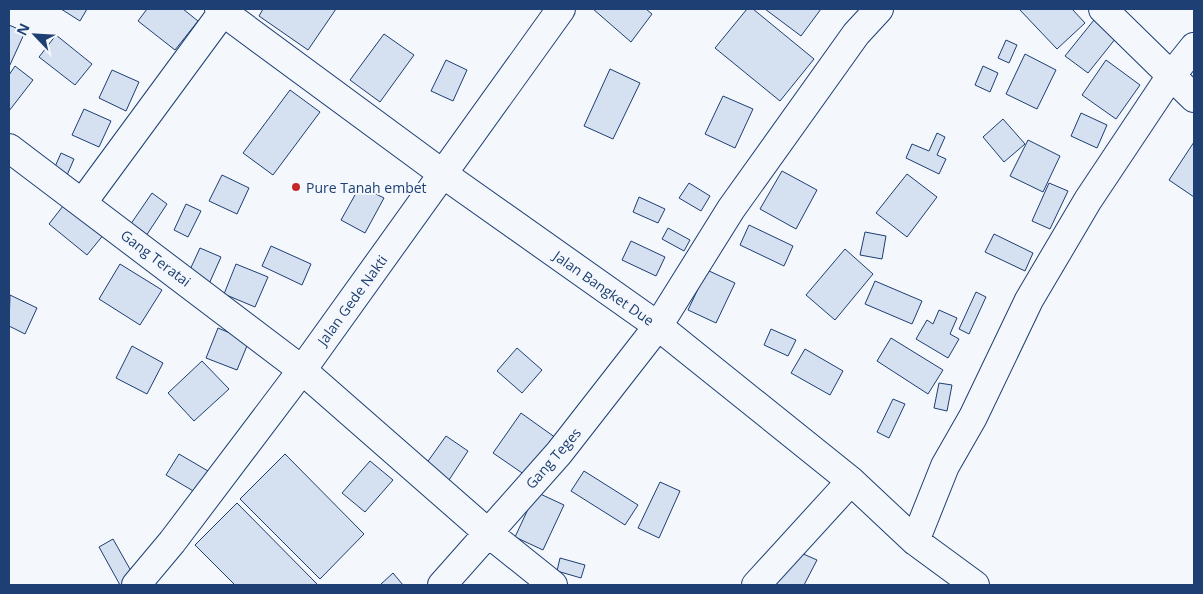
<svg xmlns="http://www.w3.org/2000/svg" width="1203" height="594" viewBox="0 0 1203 594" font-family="'Open Sans',sans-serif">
  <rect width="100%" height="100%" fill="#f4f7fb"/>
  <path fill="#d5e0f0" stroke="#1d3f73" d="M 61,9 L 87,9 L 80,21 Z
    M 147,9 L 183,9 L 198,21 L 175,50 L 138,21 Z
    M 263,9 L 336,9 L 308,50 L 259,16 Z
    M 593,9 L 646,9 L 652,14 L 631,42 Z
    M 747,9 L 753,9 L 814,59 L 780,101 L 715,48 Z
    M 765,9 L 821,9 L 801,36 Z
    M 1019,9 L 1072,9 L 1085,23 L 1057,49 Z
    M 1098,15 L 1120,33 L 1088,73 L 1065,56 Z
    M 9,25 L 25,32 L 9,67 Z
    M 384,34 L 414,55 L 380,102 L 350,80 Z
    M 56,35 L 92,64 L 75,85 L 39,57 Z
    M 1006,40 L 1017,45 L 1009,63 L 998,58 Z
    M 1025,54 L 1056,70 L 1037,109 L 1006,94 Z
    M 446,60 L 467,70 L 453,101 L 431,91 Z
    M 1106,60 L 1140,85 L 1116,119 L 1082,95 Z
    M 15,66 L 33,80 L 9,111 L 9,75 Z
    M 983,66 L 998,73 L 990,92 L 975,85 Z
    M 610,69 L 640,83 L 613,139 L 584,126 Z
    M 112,70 L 139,82 L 126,111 L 99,98 Z
    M 290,90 L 320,112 L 273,175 L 243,153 Z
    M 723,96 L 753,109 L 735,148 L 705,134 Z
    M 84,109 L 111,121 L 99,147 L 72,135 Z
    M 1081,113 L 1107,125 L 1097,148 L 1071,136 Z
    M 1003,119 L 1025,144 L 1004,162 L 983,137 Z
    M 937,133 L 945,137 L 937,155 L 946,159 L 939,174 L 906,158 L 912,144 L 929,151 Z
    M 1028,140 L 1060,156 L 1043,192 L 1010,176 Z
    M 1194,142 L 1194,197 L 1169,180 Z
    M 61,153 L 74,159 L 64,182 L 51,176 Z
    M 782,171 L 817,190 L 796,229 L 760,209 Z
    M 907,174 L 937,197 L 907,237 L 876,213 Z
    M 222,175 L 249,188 L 237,214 L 209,201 Z
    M 689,183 L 710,196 L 701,211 L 679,198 Z
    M 1049,183 L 1068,191 L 1050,229 L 1032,221 Z
    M 360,186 L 384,198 L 365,233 L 341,220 Z
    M 152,193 L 167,204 L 144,239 L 128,228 Z
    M 70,197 L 109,228 L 87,255 L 49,224 Z
    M 639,197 L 665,209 L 658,223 L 633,212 Z
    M 186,204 L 201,211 L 188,237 L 174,230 Z
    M 749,225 L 793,246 L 784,266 L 740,245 Z
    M 668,228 L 690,240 L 684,251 L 662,239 Z
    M 865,232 L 886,236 L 882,259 L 860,255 Z
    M 994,234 L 1033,253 L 1025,271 L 985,252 Z
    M 631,241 L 665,257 L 656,276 L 622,260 Z
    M 271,246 L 311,264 L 302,285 L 262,266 Z
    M 200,248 L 221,257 L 209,284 L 188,274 Z
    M 845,249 L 873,274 L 835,320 L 806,295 Z
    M 120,264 L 162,290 L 140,325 L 99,299 Z
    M 236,264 L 268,277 L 255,307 L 224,294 Z
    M 707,270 L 735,283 L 716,323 L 688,310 Z
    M 875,281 L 922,301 L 912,324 L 865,304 Z
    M 976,292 L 986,297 L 969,334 L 959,329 Z
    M 10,295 L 37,308 L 25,334 L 9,326 Z
    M 939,310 L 957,318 L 950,334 L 959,339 L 948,358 L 916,339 L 927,320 L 933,324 Z
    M 218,328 L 249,341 L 237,370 L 206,358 Z
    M 771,329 L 796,340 L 788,356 L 764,345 Z
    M 891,338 L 943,370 L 928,394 L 877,361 Z
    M 132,346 L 163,363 L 147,394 L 116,378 Z
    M 517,348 L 542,370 L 522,393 L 497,371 Z
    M 805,349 L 843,371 L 830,395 L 791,373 Z
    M 202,361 L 229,389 L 194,421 L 168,393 Z
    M 939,383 L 952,385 L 947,411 L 934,408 Z
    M 893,399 L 905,404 L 889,438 L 877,432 Z
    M 521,413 L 556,438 L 528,477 L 493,453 Z
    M 446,436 L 468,451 L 449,480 L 426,464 Z
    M 179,454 L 208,471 L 195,492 L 166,475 Z
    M 285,454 L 364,534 L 320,579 L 240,499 Z
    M 370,461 L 393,480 L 365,512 L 342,493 Z
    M 584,471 L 638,505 L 625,525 L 571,491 Z
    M 660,482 L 680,491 L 659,538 L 638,528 Z
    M 536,492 L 564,505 L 543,550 L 515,537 Z
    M 237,503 L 317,584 L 316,585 L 235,585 L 195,545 Z
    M 113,539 L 135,578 L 122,585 L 120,585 L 99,547 Z
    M 792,549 L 817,560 L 804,585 L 775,585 Z
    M 560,558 L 585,565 L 581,578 L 557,571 Z
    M 393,573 L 403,585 L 380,585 Z"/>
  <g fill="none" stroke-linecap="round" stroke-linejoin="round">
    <g stroke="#1d3f73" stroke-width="30">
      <path id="street" d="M 219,9 L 443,174 L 658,326 L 851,481 L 915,541 L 975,585
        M 1103,9 L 1194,98
        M 9,148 L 302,370 L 487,532 L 553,585
        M 83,202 L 225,9
        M 915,541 L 945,466 L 973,417 L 1029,300 L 1088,200 L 1170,77 L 1194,47
        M 136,585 L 172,542 L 302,370 L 561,9
        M 442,585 L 559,453 L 658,326 L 731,209 L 856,34 L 879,9
        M 756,585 L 851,481"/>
    </g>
    <use href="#street" stroke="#f4f7fb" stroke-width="28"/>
  </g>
  <circle fill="#c62828" stroke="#f4f7fb" stroke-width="2" cx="296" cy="187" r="5"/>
  <g text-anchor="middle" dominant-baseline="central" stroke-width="4" stroke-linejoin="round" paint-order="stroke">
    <g font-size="14" fill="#1d3f73" stroke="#f4f7fb" text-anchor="start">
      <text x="306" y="187">Pure Tanah embet</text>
    </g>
    <g font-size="14" fill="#1d3f73" stroke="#f4f7fb">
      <text transform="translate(156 258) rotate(37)">Gang Teratai</text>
      <text transform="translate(604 288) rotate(35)">Jalan Bangket Due</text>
      <text transform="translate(352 300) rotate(-54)">Jalan Gede Nakti</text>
      <text transform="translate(553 458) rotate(-49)">Gang Teges</text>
    </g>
  </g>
  <rect width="1203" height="594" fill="none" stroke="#1d3f73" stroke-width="20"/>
  <g transform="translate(35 35) rotate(295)" stroke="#f4f7fb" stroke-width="4" paint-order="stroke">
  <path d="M0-4L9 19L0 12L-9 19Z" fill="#1d3f73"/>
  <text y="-8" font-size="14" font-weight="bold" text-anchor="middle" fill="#1d3f73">N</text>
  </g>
</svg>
